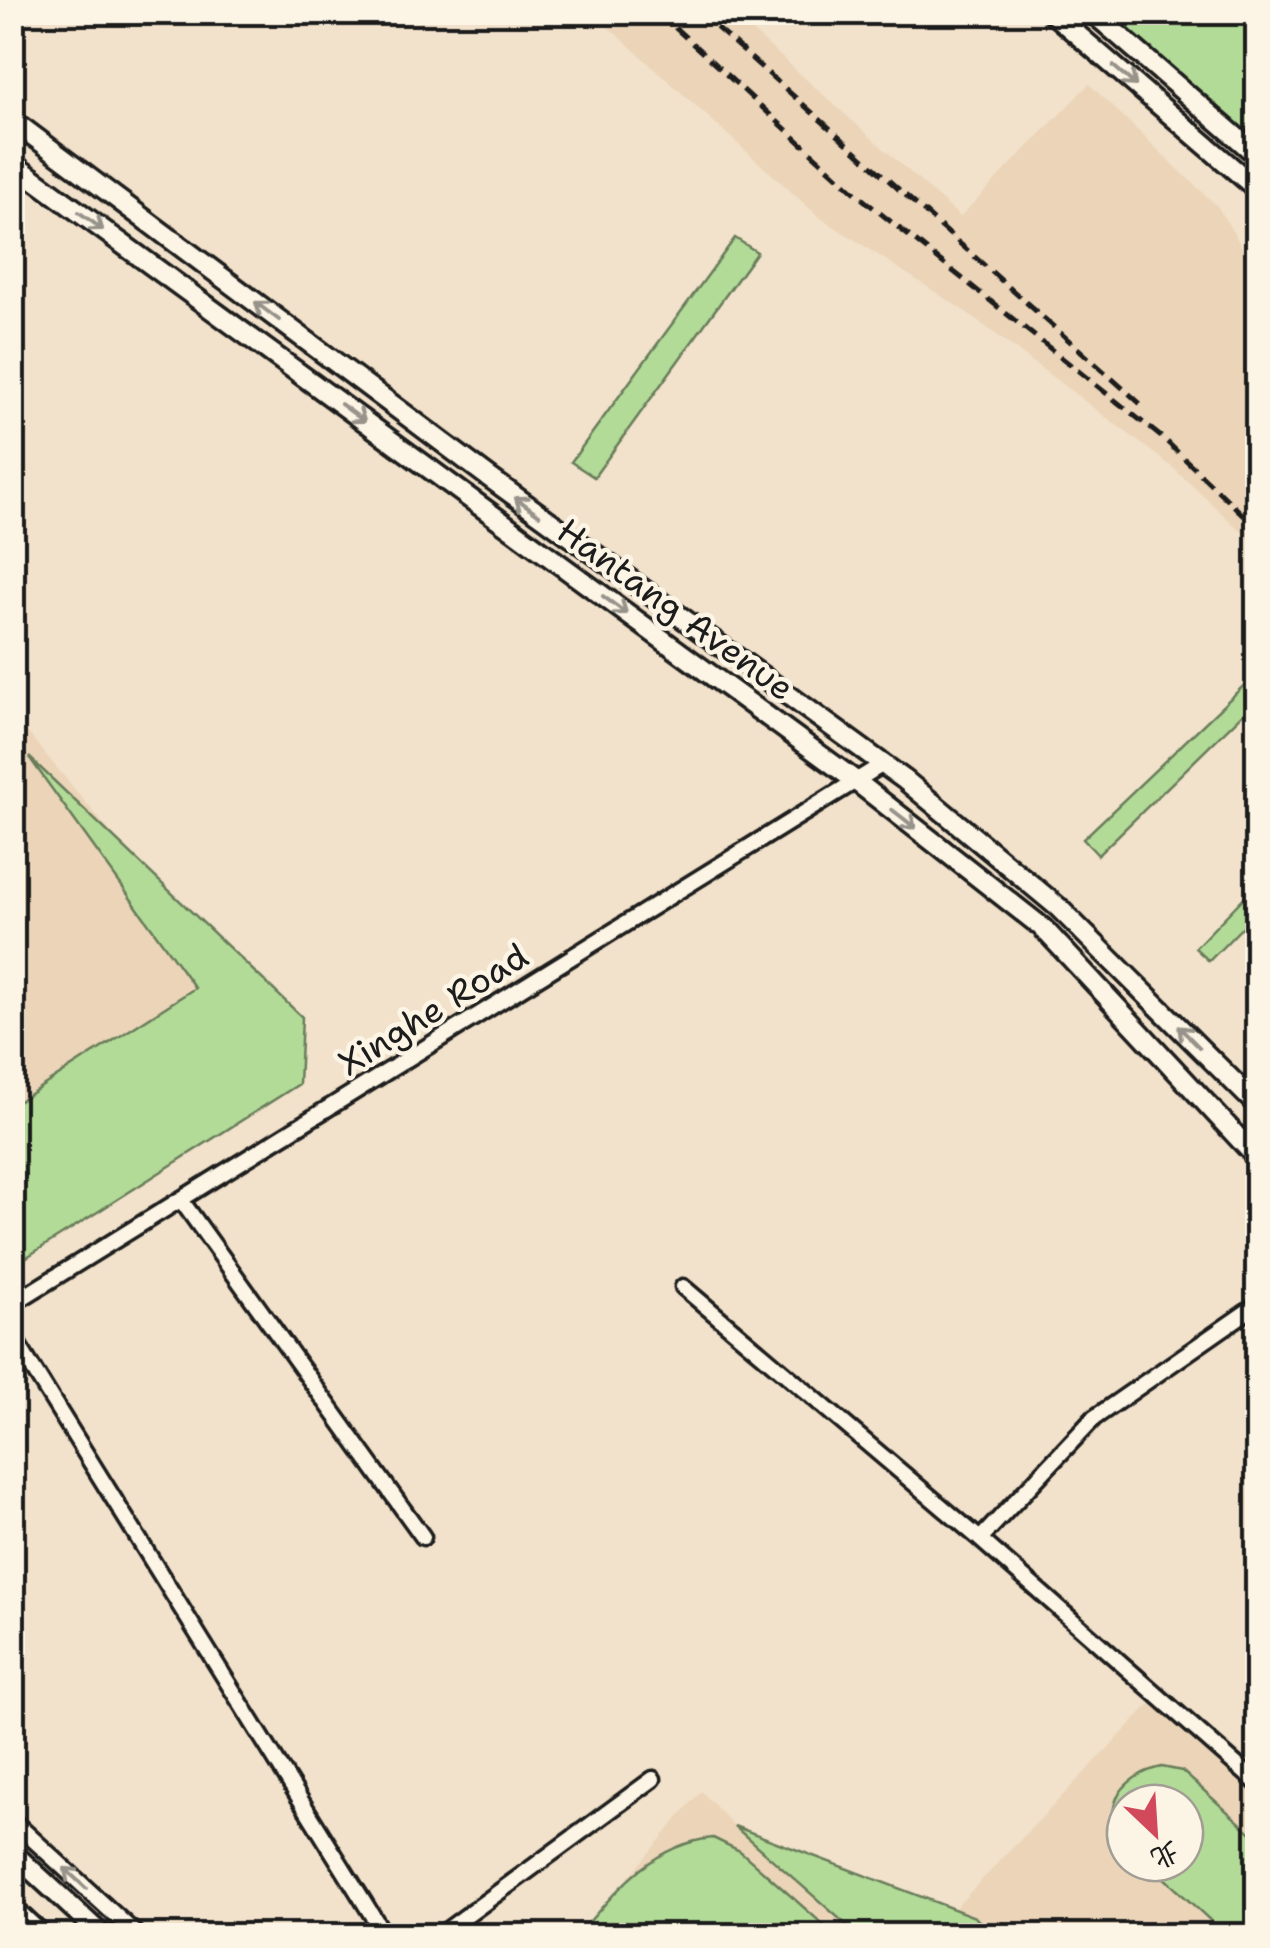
<svg xmlns="http://www.w3.org/2000/svg" width="1270" height="1948" viewBox="0 0 1270 1948" font-family="'Shantell Sans','LXGW WenKai TC',sans-serif">
  <rect width="100%" height="100%" fill="#f2e2cb"/>
  <filter id="ink" filterUnits="userSpaceOnUse"><feTurbulence type="fractalNoise" baseFrequency=".01" numOctaves="2"/><feDisplacementMap in="SourceGraphic" scale="20" xChannelSelector="R" yChannelSelector="G"/><feConvolveMatrix kernelMatrix="1 2 1 2 8 2 1 2 1" color-interpolation-filters="sRGB"/></filter>
  <g filter="url(#ink)">
    <path fill="#ebd4b8" fill-rule="evenodd" d="M 593,13 L 732,13 L 960,217 L 1089,84 L 1218,207 L 1257,273 L 1257,546 L 1171,466 L 966,312 L 818,216 Z
      M 12,714 L 246,995 L 12,1159 Z
      M 1158,1696 L 1257,1784 L 1257,1935 L 579,1936 L 701,1791 L 734,1826 L 954,1909 ZM 1125,1803 L 1185,1803 L 1185,1863 L 1125,1863 Z"/>
    <path fill="#b3db98" stroke="#687c5a" stroke-width="2.5" d="M 1092,13 L 1257,13 L 1257,156 Z
      M 735,238 L 757,252 L 594,477 L 571,462 Z
      M 1257,673 L 1257,700 L 1098,855 L 1083,839 Z
      M 29,757 L 302,1017 L 299,1084 L 19,1262 L 12,1260 L 13,1105 L 195,988 Z
      M 1257,884 L 1257,912 L 1209,961 L 1195,948 Z
      M 1162,1767 L 1182,1771 L 1257,1838 L 1257,1935 L 1232,1935 L 1214,1924 L 1148,1863 L 1185,1863 L 1185,1803 L 1125,1803 L 1125,1842 C 1097,1807 1125,1774 1162,1767 Z
      M 734,1826 L 975,1917 L 993,1935 L 858,1935 Z
      M 713,1838 L 740,1851 L 835,1935 L 578,1935 C 616,1891 652,1844 713,1838 Z"/>
    <g fill="none" stroke-linecap="round" stroke-linejoin="round">
      <g stroke="#1c1c1c" stroke-width="21">
        <path id="minor" d="M 181,1200 L 423,1537
          M 683,1287 L 980,1539
          M 12,1304 L 883,764
          M 1258,1304 L 1094,1418 L 980,1539 L 1258,1784
          M 12,1335 L 385,1936
          M 12,1820 L 138,1936
          M 439,1936 L 653,1779"/>
      </g>
      <g stroke="#1c1c1c" stroke-width="25">
        <path id="major" d="M 1051,12 L 1258,190
          M 1092,12 L 1258,156
          M 12,120 L 490,478 L 905,780 L 1058,907 L 1258,1106
          M 12,163 L 857,782 L 1043,928 L 1258,1159
          M 12,1852 L 103,1936
          M 12,1908 L 42,1936"/>
      </g>
      <use href="#minor" stroke="#fcf5e5" stroke-width="14"/>
      <use href="#major" stroke="#fcf5e5" stroke-width="18"/>
      <path stroke="#1c1c1c" stroke-width="5" stroke-dasharray="15 8" stroke-linecap="butt" d="M 658,12 L 860,197 L 1165,440 L 1258,529
        M 699,12 L 1144,407"/>
    </g>
    <defs><path id="oneway-shaft" d="M-6 0H5M1.5-3L5.5 0L1.5 3" fill="none" stroke-width="1.6" stroke-linecap="round" stroke-linejoin="round" transform="scale(2.5)"/></defs>
    <g stroke="#97938b">
      <use href="#oneway-shaft" transform="translate(1125 76) rotate(41)"/>
      <use href="#oneway-shaft" transform="translate(91 221) rotate(36)"/>
      <use href="#oneway-shaft" transform="translate(267 311) rotate(-143)"/>
      <use href="#oneway-shaft" transform="translate(353 413) rotate(36)"/>
      <use href="#oneway-shaft" transform="translate(527 506) rotate(-144)"/>
      <use href="#oneway-shaft" transform="translate(615 605) rotate(36)"/>
      <use href="#oneway-shaft" transform="translate(904 819) rotate(38)"/>
      <use href="#oneway-shaft" transform="translate(1189 1037) rotate(-135)"/>
      <use href="#oneway-shaft" transform="translate(75 1878) rotate(-137)"/>
    </g>
  </g>
  <g text-anchor="middle" dominant-baseline="central" stroke-width="9" stroke-linejoin="round" paint-order="stroke">
    <g font-size="35" fill="#1c1c1c" stroke="#fcf5e5">
      <text transform="translate(676 609) rotate(36)">Hantang Avenue</text>
      <text transform="translate(433 1009) rotate(-32)">Xinghe Road</text>
    </g>
  </g>
  <rect width="1270" height="1948" fill="none" stroke="#fcf5e5" stroke-width="50"/>
  <rect x="25" y="25" width="1220" height="1898" fill="none" stroke="#1c1c1c" stroke-width="4" filter="url(#ink)"/>
  <g transform="translate(1155 1833) rotate(155)"><circle r="48" fill="#fcf5e5" stroke="#a29e95" stroke-width="2.5"/>
  <path d="M0-8L18 38L0 25L-18 38Z" fill="#d1495b"/>
  <text y="-15" font-size="28" font-weight="bold" text-anchor="middle" fill="#1c1c1c">北</text>
  </g>
</svg>
